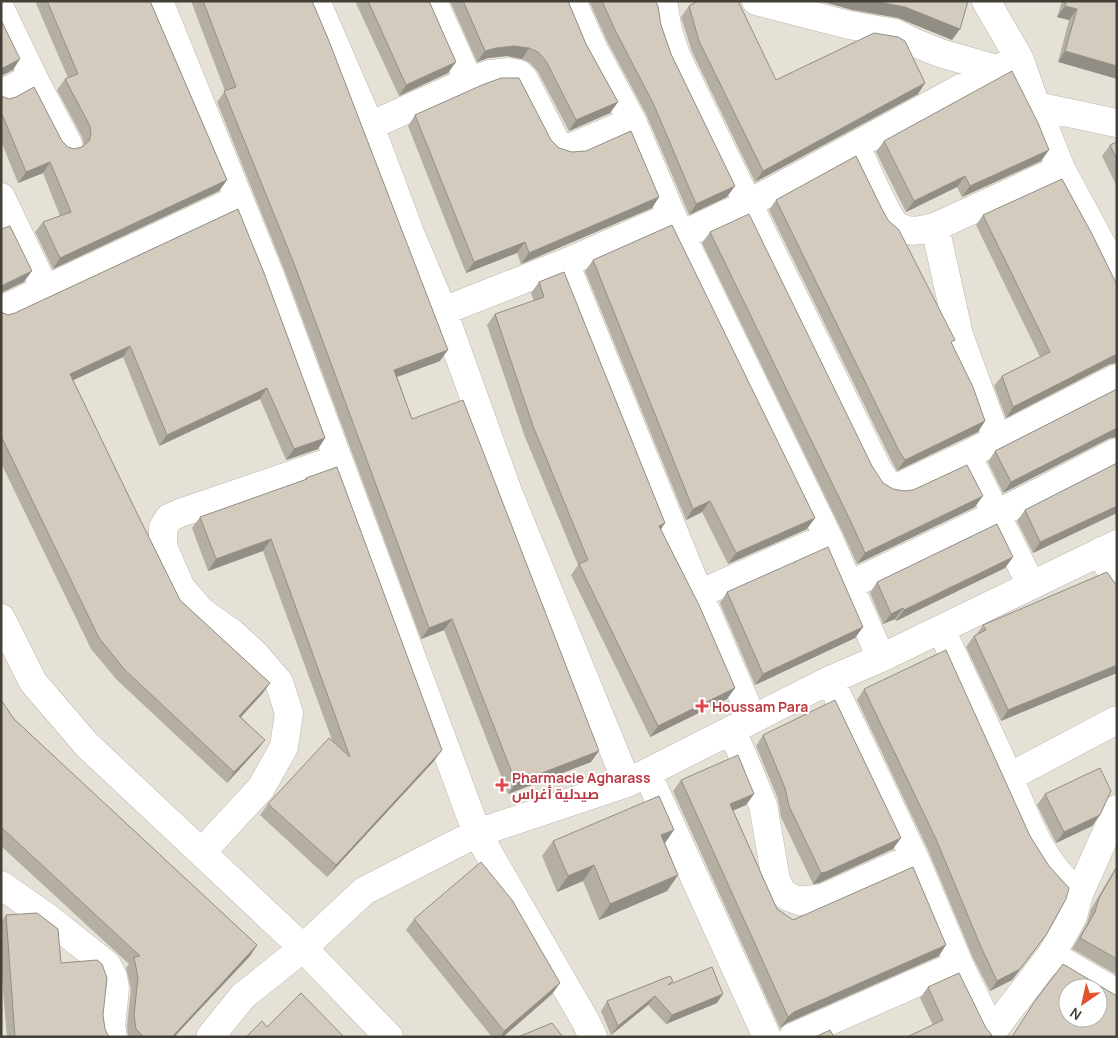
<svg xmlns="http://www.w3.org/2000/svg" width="1118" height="1038" viewBox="0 0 1118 1038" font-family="Manrope,Cairo,sans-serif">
  <rect width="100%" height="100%" fill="#f2efe7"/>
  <path fill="#e5e1d6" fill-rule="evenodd" d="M 1,1 L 1117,1 L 1117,1037 L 1,1037 ZM 1068,988 L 1098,988 L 1098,1018 L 1068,1018 Z"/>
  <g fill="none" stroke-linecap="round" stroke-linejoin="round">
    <g stroke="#bcb7ab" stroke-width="29">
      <path id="minor" d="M 159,1 L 271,278 L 338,459
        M 316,1 L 370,126 L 410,233 L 443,311 L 508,492 L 627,783
        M 433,1 L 469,81
        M 572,1 L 593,48 L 632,121 L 672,216 L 828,537 L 881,658
        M 663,1 L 668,31 L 677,58 L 878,470 L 888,485 L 899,487 L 967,455 L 1117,378
        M 756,1 L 849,25 L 895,33 L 913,42 L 940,53 L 996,69
        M 986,1 L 1020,60 L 1036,106 L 1061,169 L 1117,273
        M 1,10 L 36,83 L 68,144
        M 1,94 L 33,77
        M 1036,106 L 1117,123
        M 370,126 L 469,81 L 490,74 L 508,72 L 519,74 L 524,79 L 557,144 L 565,147 L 572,147 L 632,121
        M 856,146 C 863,161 887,218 897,226 C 909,234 922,230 935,227
        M 1,197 L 45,289
        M 682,235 L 748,204 L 996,69 L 1020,60
        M 565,263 L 699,594 L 752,718
        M 1,310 L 239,199
        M 443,311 L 565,263 L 672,216
        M 997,439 L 959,335 L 935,227 L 1061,169
        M 967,455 L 1031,585
        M 1101,551 L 1117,584
        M 850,585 L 997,514 L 1117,452
        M 699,594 L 828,537
        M 1,618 L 33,682 L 87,745 L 303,948 L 389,1037
        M 941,629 L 1009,777 L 1117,720
        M 830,680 L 914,857 L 959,964 L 992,1032 L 1051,955 L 1065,931 L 1073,916 L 1079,894 L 1117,809
        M 732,730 L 763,805 L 776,880 L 782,892 L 789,897 L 800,901 L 823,898 L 914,857
        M 647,773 L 767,1037
        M 1009,777 C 1028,823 1040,860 1079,894
        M 202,852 L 261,788 L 284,747 L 289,713 L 279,682 L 255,654 L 233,634 L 202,612 L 181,588 L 163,547 L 163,528 L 169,518 L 180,513 L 338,459 L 477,833 L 586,1022 L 593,1037
        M 1,885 L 48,918 L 107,965 L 113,977 L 115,988 L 111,1027 L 113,1037
        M 1051,955 L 1117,993
        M 210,1037 L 243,996 L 303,948 L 364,891 L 477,833 L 627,783 L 830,680 L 881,658 L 1117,544
        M 793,1037 L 959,964"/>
    </g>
    <use href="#minor" stroke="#fff" stroke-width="28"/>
  </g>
  <path fill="#b5afa3" d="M 35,1 L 150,1 L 227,180 L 219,191 L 53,269 L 35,232 L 43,222 L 60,216 L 43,173 L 18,183 L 1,141 L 1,96 L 62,141 L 68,147 L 74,149 L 82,147 L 84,145 L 82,137 L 57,90 L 65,79 L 68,78 Z
    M 191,1 L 312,1 L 440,361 L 397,377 L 412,419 L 591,762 L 508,794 L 444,630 L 421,639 L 285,272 L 217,102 L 225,91 Z
    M 355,1 L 429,1 L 448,73 L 399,96 Z
    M 450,1 L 568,1 L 586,44 L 618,102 L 610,113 L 569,131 L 538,72 L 530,63 L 522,59 L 507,56 L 488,58 L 477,62 Z
    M 589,1 L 655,1 L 661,25 L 671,54 L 727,197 L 689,215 L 646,114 L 607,41 Z
    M 1062,1 L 1117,1 L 1058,62 L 1069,20 L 1057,17 Z
    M 689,6 L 776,80 L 918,94 L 755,182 L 692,52 L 681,17 Z
    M 415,115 L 551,140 L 559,148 L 659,197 L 652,208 L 521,264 L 517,253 L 466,273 L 408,126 Z
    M 884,141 L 1049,150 L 1041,161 L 962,197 L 957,187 L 906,212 L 876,152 Z
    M 1117,142 L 1117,187 L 1102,156 L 1110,145 Z
    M 776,200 L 882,209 L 952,344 L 985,421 L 978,432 L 897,471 L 892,462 L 769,210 Z
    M 238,209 L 325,438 L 318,449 L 286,460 L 260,399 L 159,446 L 123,357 L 73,380 L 132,503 L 180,600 L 270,683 L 262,694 L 241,717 L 265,740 L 257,750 L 227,783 L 117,680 L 91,649 L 1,463 L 1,312 L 8,315 L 15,313 Z
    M 983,215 L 1117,285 L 1117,363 L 1110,364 L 1006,418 L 994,386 L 1002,376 L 1040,357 L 976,225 Z
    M 710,232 L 883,483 L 893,489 L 904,491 L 913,490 L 975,507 L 857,564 L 842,531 L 702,243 Z
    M 593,260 L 807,529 L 728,564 L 702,512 L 686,520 L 585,271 Z
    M 539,282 L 661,529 L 735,688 L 727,699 L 650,737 L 571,575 L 578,565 L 525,437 L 487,325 L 495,314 L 534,301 L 531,293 Z
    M 1117,389 L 1117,437 L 1110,438 L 1003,493 L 988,462 L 995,451 Z
    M 1117,463 L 1033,553 L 1017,521 L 1025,510 Z
    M 306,478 L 442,750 L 434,761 L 327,877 L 260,815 L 268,804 L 332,740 L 263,551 L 208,571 L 192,528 L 200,517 L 305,480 Z
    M 1013,557 L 1005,568 L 896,621 L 895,619 L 883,624 L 870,593 L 877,582 Z
    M 1107,572 L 1001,721 L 966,647 L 974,636 L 976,635 L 983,625 Z
    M 727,592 L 863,627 L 855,638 L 755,685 L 720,603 Z
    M 864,689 L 1038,946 L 1012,980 L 990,991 L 973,958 L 928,850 L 857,700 Z
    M 1,700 L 14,719 L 257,945 L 250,956 L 174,1037 L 128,1037 L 127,1026 L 131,989 L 126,968 L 129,964 L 1,846 Z
    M 763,735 L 893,849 L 819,883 L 813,884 L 781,817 L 778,799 L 756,746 Z
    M 681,780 L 754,794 L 746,805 L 733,810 L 777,909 L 793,920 L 939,956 L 787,1023 L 780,1028 L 673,791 Z
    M 1045,794 L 1100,815 L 1092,826 L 1056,843 L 1037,805 Z
    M 553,841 L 665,843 L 678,875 L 667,891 L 599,920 L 583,881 L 557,892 L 542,856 Z
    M 1117,865 L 1117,975 L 1072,949 L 1087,923 L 1091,909 Z
    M 6,915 L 61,963 L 103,1015 L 105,1029 L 109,1037 L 7,1037 L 1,966 L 1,922 Z
    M 414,919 L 560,983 L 552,994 L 503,1037 L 492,1037 L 406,930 Z
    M 671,984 L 717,1003 L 666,1024 L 648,1005 L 611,1035 L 601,1011 L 607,1001 Z
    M 928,987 L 986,1028 L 933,1025 L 920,998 Z"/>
  <path fill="#938e85" d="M 820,1 L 874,1 L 905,7 L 960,29 L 952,40 L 898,18 L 852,10 Z
    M 1065,6 L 1077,9 L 1069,20 L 1057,17 Z
    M 514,46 L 529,48 L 522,59 L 507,56 L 488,58 L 477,62 L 485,51 L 496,48 Z
    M 1065,51 L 1117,66 L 1117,79 L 1058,62 Z
    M 20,59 L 13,70 L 1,76 L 1,69 Z
    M 456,62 L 448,73 L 399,96 L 406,85 Z
    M 925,83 L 918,94 L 755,182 L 763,171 Z
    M 618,102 L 610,113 L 569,131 L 576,120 Z
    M 1049,150 L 1041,161 L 962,197 L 970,186 Z
    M 50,162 L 43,173 L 18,183 L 26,172 Z
    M 965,176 L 957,187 L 906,212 L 914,201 Z
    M 227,180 L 219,191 L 53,269 L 60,258 Z
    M 735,186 L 727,197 L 689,215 L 696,204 Z
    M 659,197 L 652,208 L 521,264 L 529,253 Z
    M 525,242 L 517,253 L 466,273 L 474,262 Z
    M 32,271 L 24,282 L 1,293 L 1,286 Z
    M 130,346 L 123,357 L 63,385 L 70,374 Z
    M 448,350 L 440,361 L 386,381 L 394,370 Z
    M 1117,354 L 1117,363 L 1110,364 L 1006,418 L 1013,407 Z
    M 267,388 L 260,399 L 159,446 L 167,435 Z
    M 985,421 L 978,432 L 897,471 L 905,460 Z
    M 1117,428 L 1117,437 L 1110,438 L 1003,493 L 1011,482 Z
    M 325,438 L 318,449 L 286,460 L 294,449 Z
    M 983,496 L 975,507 L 857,564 L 865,553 Z
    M 710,501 L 702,512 L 686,520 L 693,509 Z
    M 1117,506 L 1117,513 L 1033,553 L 1040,542 Z
    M 815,518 L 807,529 L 728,564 L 736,553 Z
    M 665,523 L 658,534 L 659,526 Z
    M 271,539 L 263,551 L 208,571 L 216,559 Z
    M 1013,557 L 1005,568 L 896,621 L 904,610 Z
    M 903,608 L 895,619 L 883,624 L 891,614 Z
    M 452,619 L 444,630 L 421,639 L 429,628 Z
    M 863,627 L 855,638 L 755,685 L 763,674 Z
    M 1117,665 L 1117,673 L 1001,721 L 1008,710 Z
    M 270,683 L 262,694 L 232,727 L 239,716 Z
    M 735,688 L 727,699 L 650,737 L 658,726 Z
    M 265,740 L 257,750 L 227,783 L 234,772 Z
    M 442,750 L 434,761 L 327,877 L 336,865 Z
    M 599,751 L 591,762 L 508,794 L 516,783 Z
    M 754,794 L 746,805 L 723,815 L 730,804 Z
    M 1100,815 L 1092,826 L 1056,843 L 1064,832 Z
    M 674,830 L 663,846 L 661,835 Z
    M 901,838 L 893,849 L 819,883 L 813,884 L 821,873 Z
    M 594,865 L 583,881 L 557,892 L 568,876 Z
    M 678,875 L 667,891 L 599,920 L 610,904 Z
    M 1046,935 L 1012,980 L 990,991 L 997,981 Z
    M 257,945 L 250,956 L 174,1037 L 172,1037 Z
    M 946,945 L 939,956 L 787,1023 L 780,1028 L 788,1017 L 794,1012 Z
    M 560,983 L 552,994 L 503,1037 L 500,1037 L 504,1031 Z
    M 723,994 L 717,1003 L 666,1024 L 672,1015 Z
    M 655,996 L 648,1005 L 611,1035 L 618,1026 Z"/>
  <path fill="#d2cbbe" stroke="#938e85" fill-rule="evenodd" d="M 47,1 L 150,1 L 227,180 L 60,258 L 43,222 L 71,212 L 50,162 L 26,172 L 1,112 L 1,96 L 9,99 L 16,97 L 34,87 L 62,141 L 68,147 L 74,149 L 82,147 L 89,141 L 91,134 L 90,126 L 65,79 L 78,74 Z
    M 203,1 L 312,1 L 329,41 L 448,350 L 394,370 L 412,419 L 463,400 L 599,751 L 516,783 L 452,619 L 429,628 L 293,261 L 224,91 L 236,87 Z
    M 368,1 L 429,1 L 456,62 L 406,85 Z
    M 463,1 L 568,1 L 586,44 L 618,102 L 576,120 L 546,61 L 538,52 L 529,48 L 514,46 L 496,48 L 485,51 Z
    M 602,1 L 655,1 L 658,6 L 661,25 L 671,54 L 735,186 L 696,204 L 653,103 L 615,30 Z
    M 698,1 L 738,1 L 776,80 L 874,33 L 898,37 L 905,41 L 925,83 L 763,171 L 699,41 L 689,6 Z
    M 874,1 L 968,1 L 960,29 L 905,7 Z
    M 1066,1 L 1117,1 L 1117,66 L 1065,51 L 1077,9 L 1065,6 Z
    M 1,20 L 20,59 L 1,69 Z
    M 1012,71 L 1038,123 L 1049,150 L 970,186 L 965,176 L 914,201 L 884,141 Z
    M 501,78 L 519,78 L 551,140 L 559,148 L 572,152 L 586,151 L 631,131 L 659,197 L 529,253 L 525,242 L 474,262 L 415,115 L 482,85 Z
    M 1117,142 L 1117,160 L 1110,145 Z
    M 856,156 L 882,209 L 888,220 L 899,230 L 955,340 L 951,342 L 973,387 L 985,421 L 905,460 L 899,451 L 776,200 Z
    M 1062,179 L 1092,234 L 1117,285 L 1117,354 L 1013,407 L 1002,376 L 1050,352 L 983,215 Z
    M 238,209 L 264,273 L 325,438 L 294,449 L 267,388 L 167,435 L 130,346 L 70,374 L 132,503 L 180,600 L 270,683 L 239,716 L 265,740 L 234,772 L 125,670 L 99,638 L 1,436 L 1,312 L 8,315 L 15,313 Z
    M 749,214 L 872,466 L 883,483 L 893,489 L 904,491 L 913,490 L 967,465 L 983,496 L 865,553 L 850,520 L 710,232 Z
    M 672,225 L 815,518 L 736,553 L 710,501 L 693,509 L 593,260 Z
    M 10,226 L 32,271 L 1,286 L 1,229 Z
    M 564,272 L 665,523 L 659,526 L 699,605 L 735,688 L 658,726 L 579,564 L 588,560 L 533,426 L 495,314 L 544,297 L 539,282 Z
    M 1117,389 L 1117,428 L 1011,482 L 995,451 Z
    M 1117,463 L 1117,506 L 1040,542 L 1025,510 Z
    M 337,467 L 442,750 L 336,865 L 268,804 L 329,738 L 350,757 L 271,539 L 216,559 L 200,517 L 307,479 L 306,478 Z
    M 997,524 L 1013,557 L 904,610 L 903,608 L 891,614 L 877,582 Z
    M 828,547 L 863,627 L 763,674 L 727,592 Z
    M 1107,572 L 1117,586 L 1117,665 L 1008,710 L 974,636 L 986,630 L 983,625 Z
    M 946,650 L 1030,836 L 1049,866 L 1069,888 L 1066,899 L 1046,935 L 1020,969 L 997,981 L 981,947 L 936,839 L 864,689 Z
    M 1,700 L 14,719 L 257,945 L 172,1037 L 144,1037 L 136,1029 L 134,1015 L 138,978 L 134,957 L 140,956 L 1,827 Z
    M 835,700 L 901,838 L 826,872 L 821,873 L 789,806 L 785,788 L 763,735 Z
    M 738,755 L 754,794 L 730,804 L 777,909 L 793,920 L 913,867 L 946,945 L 794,1012 L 788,1017 L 681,780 Z
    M 1100,768 L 1111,791 L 1100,815 L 1064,832 L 1045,794 Z
    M 659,796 L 674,830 L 661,835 L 678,875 L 610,904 L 594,865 L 568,876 L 553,841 Z
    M 481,862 L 512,900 L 560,983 L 504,1031 L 414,919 Z
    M 1117,867 L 1117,959 L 1080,938 L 1095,912 L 1099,898 Z
    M 37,913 L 58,929 L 61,963 L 97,960 L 102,964 L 107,978 L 103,1015 L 105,1029 L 109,1037 L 15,1037 L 6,915 Z
    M 1063,964 L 1117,996 L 1117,1037 L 1012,1037 L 1035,1001 ZM 1068,988 L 1098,988 L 1098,1018 L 1068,1018 Z
    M 712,967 L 723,994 L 672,1015 L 655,996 L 618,1026 L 607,1001 L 670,976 L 673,981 L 668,985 Z
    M 959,973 L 986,1028 L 991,1034 L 992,1037 L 907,1037 L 943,1020 L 928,987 Z
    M 301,993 L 344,1037 L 246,1037 L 262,1021 L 267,1027 Z
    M 552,1023 L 563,1037 L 518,1037 Z
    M 830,1030 L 834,1037 L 815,1037 Z"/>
  <g fill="#e0444e" stroke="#fff" stroke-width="2">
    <path d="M699.5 698.5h5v5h5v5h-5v5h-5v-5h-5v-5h5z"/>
    <path d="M499.5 777.5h5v5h5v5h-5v5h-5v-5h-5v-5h5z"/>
  </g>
  <g text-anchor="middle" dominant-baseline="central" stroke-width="4" stroke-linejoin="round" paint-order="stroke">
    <g font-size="14" font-weight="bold" fill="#be3a42" stroke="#fff" text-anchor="start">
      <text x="712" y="706">Houssam Para</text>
      <text x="512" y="777">Pharmacie Agharass<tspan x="512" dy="16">صيدلية أغراس</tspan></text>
    </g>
  </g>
  <rect width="1118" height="1038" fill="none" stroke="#443f37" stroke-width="5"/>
  <g transform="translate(1083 1003) rotate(214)"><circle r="24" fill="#ffffff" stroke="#b4b2af"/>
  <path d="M0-4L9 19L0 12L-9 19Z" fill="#e1522f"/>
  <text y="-8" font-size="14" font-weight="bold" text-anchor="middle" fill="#443f37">N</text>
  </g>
</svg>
